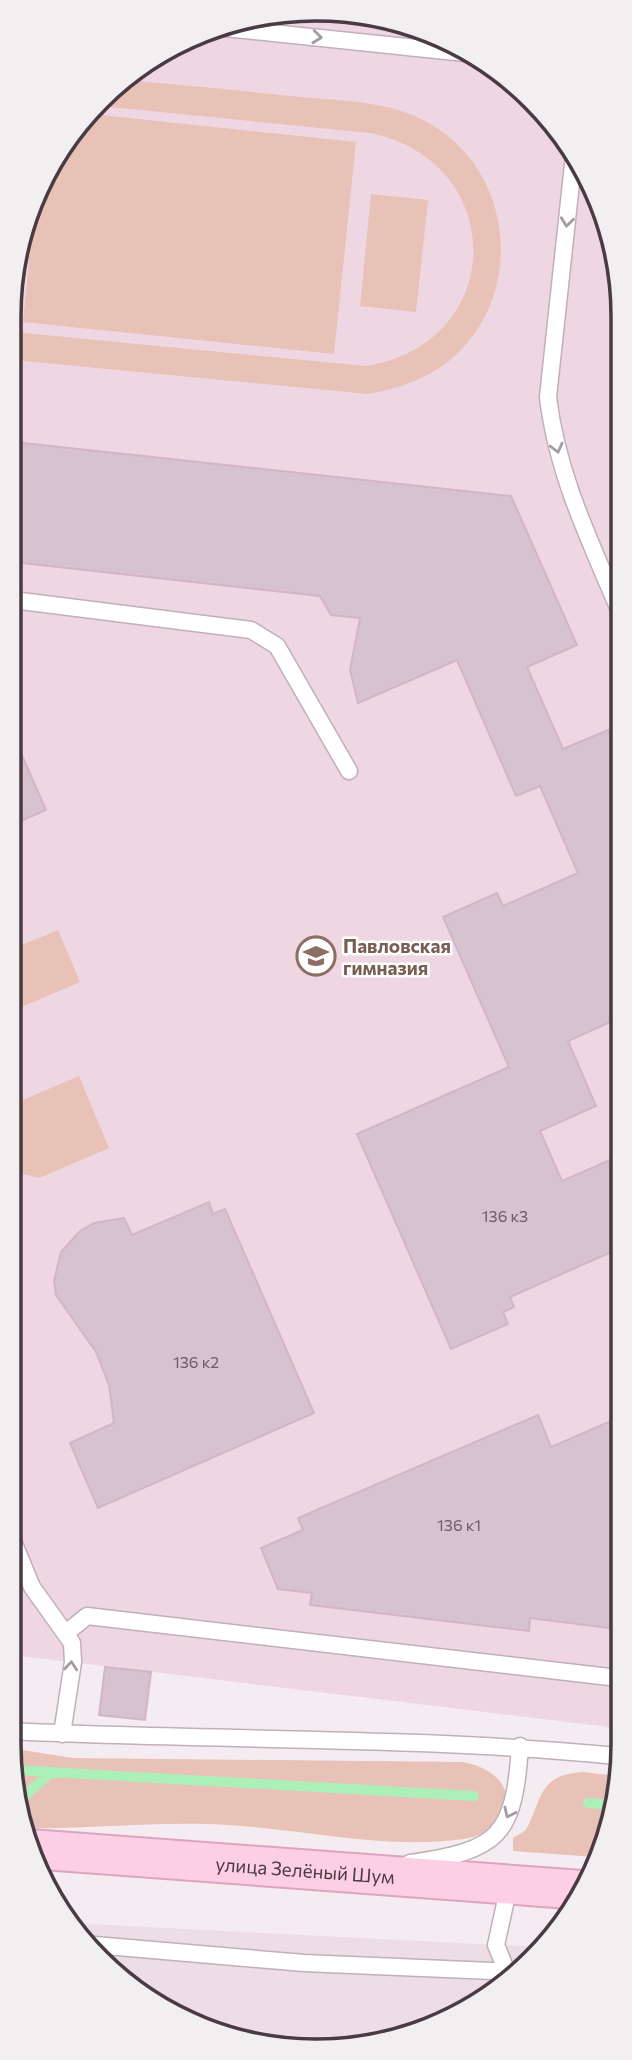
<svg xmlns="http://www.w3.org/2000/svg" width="632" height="2060" viewBox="0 0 632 2060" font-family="Commissioner,sans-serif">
  <rect width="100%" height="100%" fill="#f5ecf1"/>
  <path fill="#eddee6" d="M 70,1923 L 541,1947 L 503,1988 L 396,2041 L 276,2049 L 180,2019 L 85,1947 Z"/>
  <path fill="#eed7e2" d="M 256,15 L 376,15 L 469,50 L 547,113 L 592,180 L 621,275 L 617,1728 L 21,1656 L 9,1637 L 15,256 L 61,145 L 146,60 Z"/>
  <path fill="#e8c2b7" d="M 126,80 C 185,85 243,91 301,97 C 341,101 385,101 421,119 C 510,162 528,284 458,353 C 433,377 401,388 368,394 L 14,360 L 14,332 L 366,366 C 507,344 510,162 370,133 L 100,106 Z
    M 91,114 L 356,142 L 334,354 L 23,322 L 34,209 L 61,145 Z
    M 371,194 L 428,200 L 416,312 L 360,306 Z
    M 58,930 L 80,982 L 12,1011 L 12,949 Z
    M 79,1076 L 109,1148 L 39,1178 L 11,1171 L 11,1105 Z
    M 10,1748 L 73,1758 L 463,1762 C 526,1774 516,1832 463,1839 C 379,1851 291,1826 207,1824 C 147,1822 86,1829 25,1828 Z
    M 583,1772 L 617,1776 L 617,1804 L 595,1857 L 513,1851 L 513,1838 C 517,1835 525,1832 527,1828 C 543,1796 539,1775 583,1772 Z"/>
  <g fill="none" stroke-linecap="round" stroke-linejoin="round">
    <path stroke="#acefb8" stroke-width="10" d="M 14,1770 L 474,1796
      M 20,1800 L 51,1772
      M 588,1803 L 617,1805"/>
  </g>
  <path fill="#d7c2cf" stroke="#d2b5c7" stroke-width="2" d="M 14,442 L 511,496 L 577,645 L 527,667 L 563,749 L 608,730 L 620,755 L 619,1018 L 568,1041 L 596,1106 L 540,1131 L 562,1181 L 619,1156 L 618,1249 L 510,1297 L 514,1307 L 503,1312 L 508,1324 L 451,1349 L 357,1134 L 509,1067 L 443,917 L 497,893 L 503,906 L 578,873 L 540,786 L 516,796 L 457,660 L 358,703 L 350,670 L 360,618 L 331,615 L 320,596 L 14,562 Z
    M 13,735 L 46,810 L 12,825 Z
    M 209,1202 L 213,1214 L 225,1209 L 314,1413 L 98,1508 L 70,1443 L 114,1423 L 109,1385 L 96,1352 L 56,1295 L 54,1281 L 61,1252 L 80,1231 L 94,1223 L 124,1218 L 132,1235 Z
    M 538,1415 L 551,1447 L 618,1418 L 618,1629 L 530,1618 L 529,1631 L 310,1605 L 312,1593 L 278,1589 L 261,1548 L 303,1530 L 298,1518 Z
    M 105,1667 L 151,1672 L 145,1720 L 99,1715 Z"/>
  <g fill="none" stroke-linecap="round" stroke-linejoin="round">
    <g stroke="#c1afb9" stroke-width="19">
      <path id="service" d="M 225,28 L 474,54
        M 574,155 L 548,397 C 557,474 590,541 620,612
        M 13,600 L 251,630 L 277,646 L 349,771
        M 10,1534 L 32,1587 L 72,1643 L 73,1662 L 62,1734
        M 66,1633 L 87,1616 L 618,1678
        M 9,1731 C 212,1741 415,1736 617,1756
        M 410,1863 C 499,1850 514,1837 520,1746
        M 83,1944 L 304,1963 L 518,1972
        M 509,1977 L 496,1945 L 509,1886"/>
    </g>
    <g stroke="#dca4bf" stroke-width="42">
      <g id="secondary">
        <path id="s1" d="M 30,1849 L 582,1890"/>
      </g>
    </g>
    <use href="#service" stroke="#fff" stroke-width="16"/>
    <use href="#secondary" stroke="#fdcfe4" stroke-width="38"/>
  </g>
  <defs><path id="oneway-chevron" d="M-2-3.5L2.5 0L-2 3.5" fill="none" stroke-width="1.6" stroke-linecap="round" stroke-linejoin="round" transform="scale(1.75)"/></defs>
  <g stroke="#a49ca2">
    <use href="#oneway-chevron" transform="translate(317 37) rotate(6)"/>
    <use href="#oneway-chevron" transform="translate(567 222) rotate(97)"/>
    <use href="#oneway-chevron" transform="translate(557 448) rotate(76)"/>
    <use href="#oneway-chevron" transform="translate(71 1666) rotate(-85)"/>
    <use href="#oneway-chevron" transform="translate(509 1813) rotate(115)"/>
  </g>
  <defs>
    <g id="school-ring" transform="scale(2.0125)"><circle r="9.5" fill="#fff" stroke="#8d6e63" stroke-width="1.5"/><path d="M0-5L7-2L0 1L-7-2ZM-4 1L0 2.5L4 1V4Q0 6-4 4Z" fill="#8d6e63"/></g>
  </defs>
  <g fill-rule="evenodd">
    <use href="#school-ring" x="316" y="956"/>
  </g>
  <g text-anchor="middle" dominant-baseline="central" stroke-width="5" stroke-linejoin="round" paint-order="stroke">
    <g font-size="16" fill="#6d5c67">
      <text x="505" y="1215">136 к3</text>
      <text x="196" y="1361">136 к2</text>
      <text x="459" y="1524">136 к1</text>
    </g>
    <g font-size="19" font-weight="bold" fill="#785e54" stroke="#fff" text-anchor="start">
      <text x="343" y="945">Павловская<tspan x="343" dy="22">гимназия</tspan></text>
    </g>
    <g font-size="19" fill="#4a3a44" stroke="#fff">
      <text stroke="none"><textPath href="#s1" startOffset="276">улица Зелёный Шум</textPath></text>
    </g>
  </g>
  <path d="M0 0H632V2060H0ZM316 21H316A295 295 0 0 1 611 316V1744A295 295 0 0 1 316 2039H316A295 295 0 0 1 21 1744V316A295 295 0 0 1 316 21Z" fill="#f1eff0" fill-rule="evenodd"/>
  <path fill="none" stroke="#4a3a44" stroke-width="3.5" d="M316 21H316A295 295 0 0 1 611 316V1744A295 295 0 0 1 316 2039H316A295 295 0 0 1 21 1744V316A295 295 0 0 1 316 21Z"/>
</svg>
